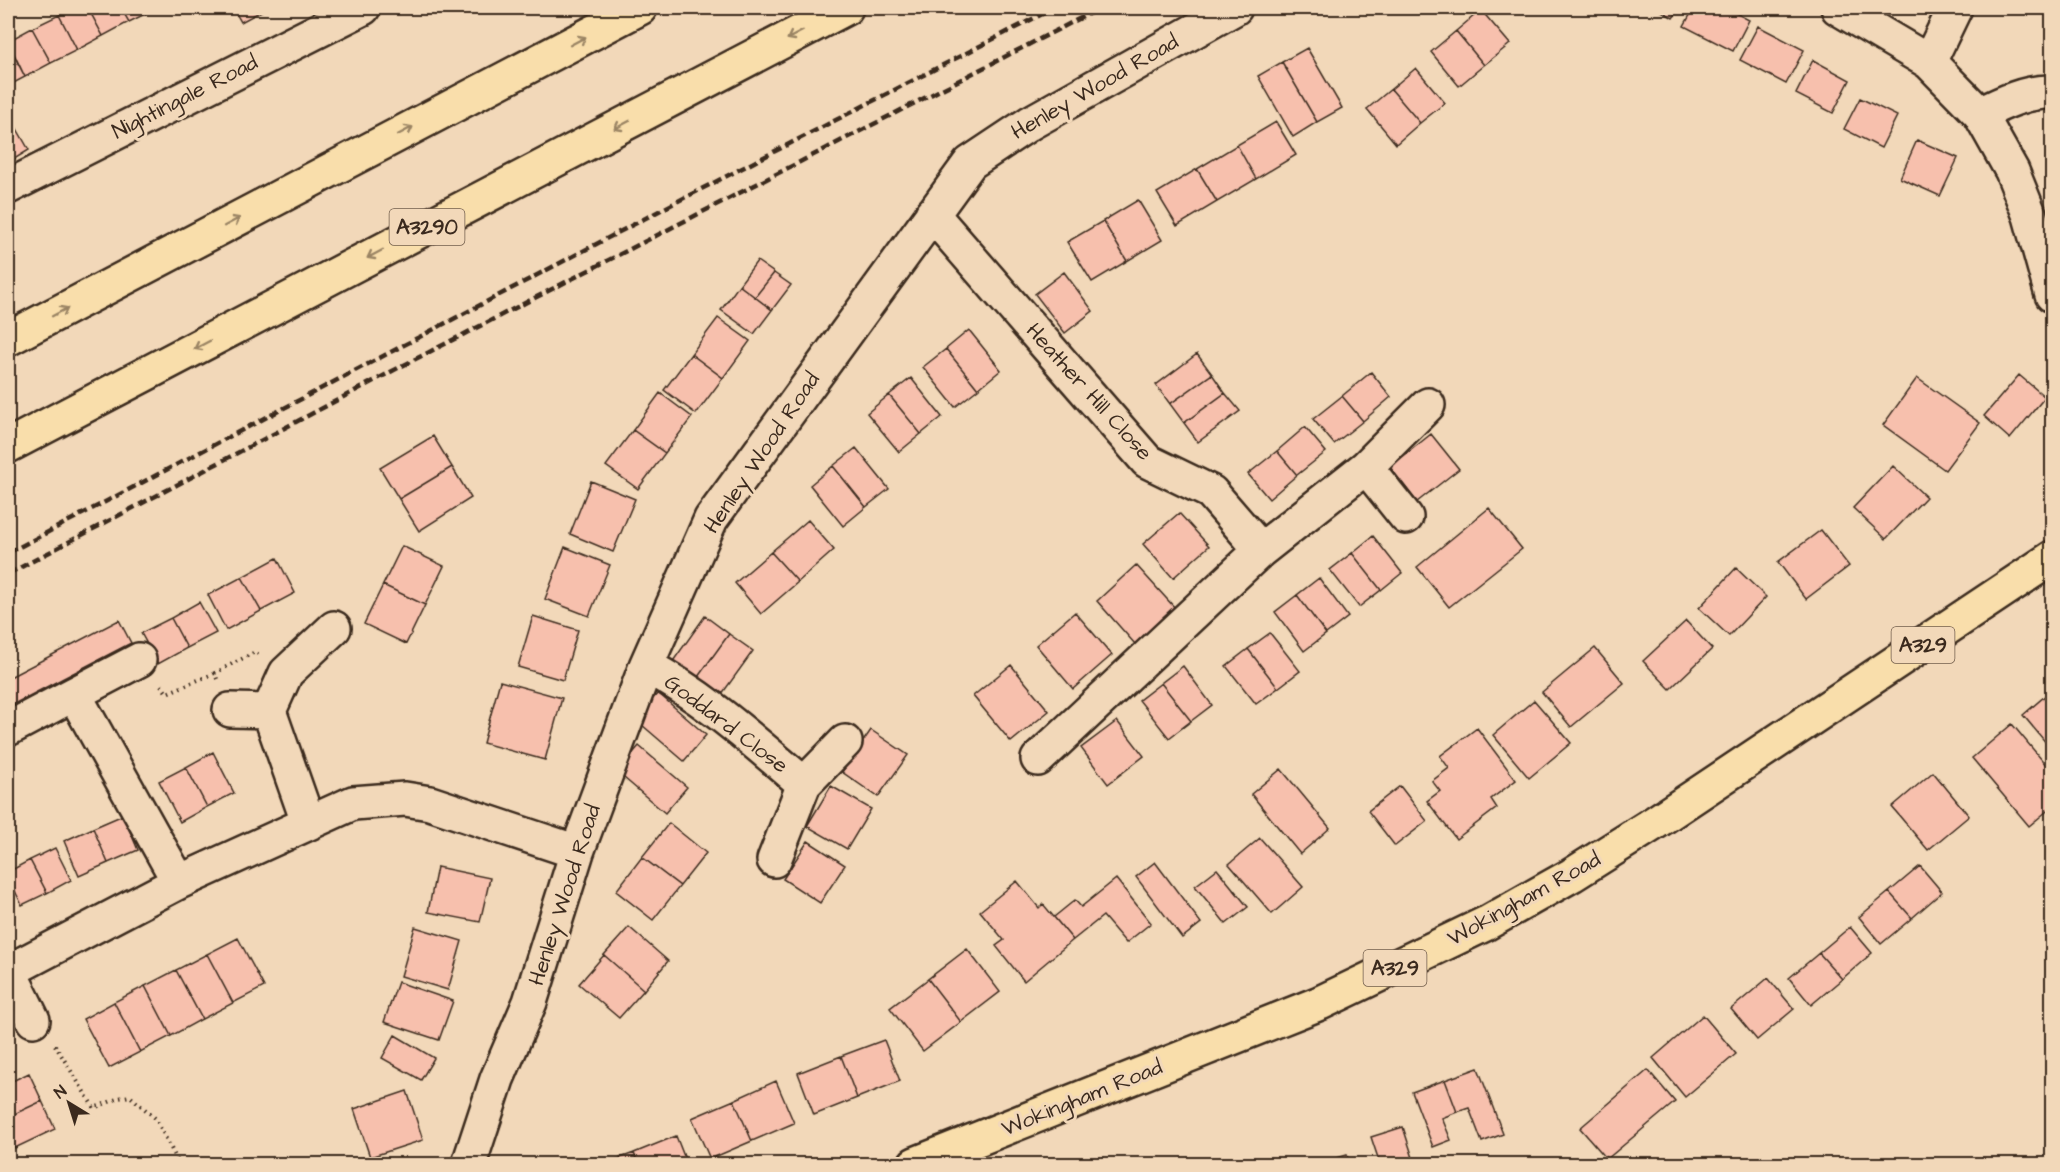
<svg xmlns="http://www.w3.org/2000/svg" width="2060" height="1172" viewBox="0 0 2060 1172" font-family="'Architects Daughter',sans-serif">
  <rect width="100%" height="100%" fill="#f2d8b9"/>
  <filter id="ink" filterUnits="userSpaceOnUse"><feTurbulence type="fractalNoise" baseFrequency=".0167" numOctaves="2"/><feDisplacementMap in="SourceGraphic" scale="12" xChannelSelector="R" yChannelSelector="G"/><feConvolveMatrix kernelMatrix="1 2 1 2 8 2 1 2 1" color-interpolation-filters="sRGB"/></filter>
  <g filter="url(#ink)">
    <path fill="#f7c0ad" stroke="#3b2a1e" stroke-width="1.5" d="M 72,8 L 88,8 L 103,36 L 77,50 L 59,15 Z
      M 88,8 L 121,8 L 129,22 L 103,36 Z
      M 121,8 L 154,8 L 155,9 L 129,22 Z
      M 233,8 L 264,8 L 265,9 L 241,22 Z
      M 1657,8 L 1680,8 L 1673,18 Z
      M 1694,8 L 1726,8 L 1749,20 L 1733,51 L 1684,26 Z
      M 1481,10 L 1510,44 L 1484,65 L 1456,31 Z
      M 59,15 L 77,50 L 51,63 L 32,28 Z
      M 1758,26 L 1804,50 L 1786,84 L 1740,60 Z
      M 32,28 L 51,63 L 25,77 L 8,41 Z
      M 1456,31 L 1484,65 L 1459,86 L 1431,52 Z
      M 8,44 L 25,77 L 8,86 Z
      M 1307,48 L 1342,108 L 1317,122 L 1282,62 Z
      M 1813,60 L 1850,80 L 1833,113 L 1796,94 Z
      M 1282,62 L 1317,122 L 1293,137 L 1258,76 Z
      M 1416,68 L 1445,103 L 1420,123 L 1391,89 Z
      M 1391,89 L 1420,123 L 1396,144 L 1367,109 Z
      M 1860,98 L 1897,116 L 1881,148 L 1844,129 Z
      M 8,113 L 29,150 L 11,161 L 8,156 Z
      M 1276,122 L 1296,155 L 1256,179 L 1237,145 Z
      M 1917,140 L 1958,158 L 1940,196 L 1900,178 Z
      M 1237,145 L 1256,179 L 1217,202 L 1197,169 Z
      M 1197,169 L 1217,202 L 1177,226 L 1157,193 Z
      M 1138,200 L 1162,240 L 1127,261 L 1103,221 Z
      M 1103,221 L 1127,261 L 1092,282 L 1067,242 Z
      M 757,261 L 774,273 L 755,297 L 739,285 Z
      M 1064,272 L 1093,311 L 1065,333 L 1035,294 Z
      M 774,273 L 791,285 L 772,310 L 755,297 Z
      M 739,285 L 772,310 L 754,334 L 721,310 Z
      M 718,318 L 750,341 L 723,378 L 691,354 Z
      M 969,330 L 1001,370 L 978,389 L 946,349 Z
      M 946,349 L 978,389 L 955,407 L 923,367 Z
      M 691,354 L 723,378 L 696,414 L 664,390 Z
      M 1197,354 L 1212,374 L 1170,404 L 1156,385 Z
      M 1371,372 L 1391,397 L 1363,421 L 1342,396 Z
      M 1212,374 L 1225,393 L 1184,423 L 1170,404 Z
      M 2019,375 L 2045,397 L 2010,439 L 1984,416 Z
      M 911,378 L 942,417 L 921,434 L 889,395 Z
      M 1917,378 L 1980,423 L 1945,470 L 1883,425 Z
      M 660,393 L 692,417 L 665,453 L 633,430 Z
      M 1225,393 L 1240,411 L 1198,442 L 1184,423 Z
      M 889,395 L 921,434 L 899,452 L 867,413 Z
      M 1342,396 L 1363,421 L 1334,444 L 1313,419 Z
      M 1305,427 L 1326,452 L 1297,475 L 1277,451 Z
      M 633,430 L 665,453 L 638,489 L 606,466 Z
      M 1431,434 L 1459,469 L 1417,502 L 1390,467 Z
      M 433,436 L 452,467 L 399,499 L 380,468 Z
      M 856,448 L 889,489 L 866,507 L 833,466 Z
      M 1277,451 L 1297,475 L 1269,499 L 1248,474 Z
      M 833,466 L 866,507 L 843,526 L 810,485 Z
      M 1893,466 L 1926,497 L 1886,539 L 1853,508 Z
      M 452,467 L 471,498 L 419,531 L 399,499 Z
      M 591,481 L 635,499 L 613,552 L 570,534 Z
      M 1489,508 L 1522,549 L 1449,607 L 1417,567 Z
      M 1179,513 L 1209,546 L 1173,578 L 1143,544 Z
      M 808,520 L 834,550 L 798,582 L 771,552 Z
      M 1821,530 L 1849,566 L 1806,599 L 1778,562 Z
      M 1373,536 L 1402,573 L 1381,590 L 1352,553 Z
      M 402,546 L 444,566 L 425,605 L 383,585 Z
      M 565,547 L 610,565 L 589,616 L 545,599 Z
      M 771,552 L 798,582 L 761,614 L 735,583 Z
      M 1352,553 L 1381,590 L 1359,607 L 1330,570 Z
      M 277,558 L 295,593 L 261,611 L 242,577 Z
      M 1136,565 L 1175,608 L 1135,644 L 1097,601 Z
      M 1736,568 L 1766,597 L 1729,636 L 1699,608 Z
      M 242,577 L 261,611 L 226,630 L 208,595 Z
      M 1319,578 L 1348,617 L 1326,634 L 1297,595 Z
      M 383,585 L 425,605 L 406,644 L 364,624 Z
      M 1297,595 L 1326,634 L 1304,651 L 1275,612 Z
      M 199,602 L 216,633 L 187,648 L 171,618 Z
      M 1075,612 L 1112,655 L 1073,689 L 1036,645 Z
      M 533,616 L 578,630 L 563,680 L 518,667 Z
      M 705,616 L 729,634 L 695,681 L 671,664 Z
      M 171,618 L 187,648 L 158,664 L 141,633 Z
      M 119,620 L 131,643 L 8,707 L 8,678 Z
      M 1686,621 L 1712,649 L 1670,689 L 1643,661 Z
      M 1270,633 L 1300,671 L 1278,688 L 1248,649 Z
      M 729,634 L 753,651 L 719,698 L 695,681 Z
      M 1595,648 L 1624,683 L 1571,727 L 1542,692 Z
      M 1248,649 L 1278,688 L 1256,704 L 1226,666 Z
      M 1011,665 L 1049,711 L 1011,742 L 973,696 Z
      M 1183,666 L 1212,705 L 1191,721 L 1161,683 Z
      M 500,681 L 562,698 L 545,760 L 483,743 Z
      M 1161,683 L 1191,721 L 1169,738 L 1139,700 Z
      M 2052,690 L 2052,750 L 2023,715 Z
      M 658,693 L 706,735 L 684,761 L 635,719 Z
      M 1534,700 L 1571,743 L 1529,778 L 1493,735 Z
      M 1117,721 L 1144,756 L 1108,784 L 1081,748 Z
      M 2012,724 L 2052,772 L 2052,807 L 2029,826 L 1972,758 Z
      M 1477,728 L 1516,780 L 1491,799 L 1497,808 L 1456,839 L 1427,801 L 1440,791 L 1432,781 L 1449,768 L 1440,756 Z
      M 871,730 L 908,755 L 878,797 L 842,772 Z
      M 639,746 L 687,787 L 665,813 L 617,772 Z
      M 213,752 L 234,793 L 207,807 L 186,767 Z
      M 186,767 L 207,807 L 180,822 L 159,781 Z
      M 1281,769 L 1330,828 L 1300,854 L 1251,794 Z
      M 1933,772 L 1969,816 L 1928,850 L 1892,807 Z
      M 831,786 L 871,809 L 847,849 L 807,826 Z
      M 1400,786 L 1427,821 L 1395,846 L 1368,811 Z
      M 123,815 L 138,850 L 108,863 L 93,828 Z
      M 669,823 L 706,853 L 680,886 L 642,857 Z
      M 93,828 L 108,863 L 79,876 L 64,841 Z
      M 1260,838 L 1303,887 L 1272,914 L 1229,864 Z
      M 808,841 L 845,865 L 820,903 L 783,879 Z
      M 55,848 L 71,880 L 47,893 L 30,860 Z
      M 642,857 L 680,886 L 653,920 L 616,891 Z
      M 30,860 L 47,893 L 22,905 L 8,877 L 8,872 Z
      M 1155,862 L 1201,923 L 1182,938 L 1136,877 Z
      M 1920,866 L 1942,892 L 1912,918 L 1889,892 Z
      M 437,867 L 490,878 L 480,922 L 428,912 Z
      M 1217,869 L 1248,907 L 1226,924 L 1195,886 Z
      M 1116,879 L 1151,923 L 1126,943 L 1103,916 L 1073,940 L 1054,917 L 1075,900 L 1081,907 Z
      M 1017,881 L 1039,908 L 1043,904 L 1073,940 L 1024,981 L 996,946 L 1004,940 L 980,911 Z
      M 1889,892 L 1912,918 L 1881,944 L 1859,917 Z
      M 415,927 L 462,941 L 448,990 L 401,976 Z
      M 629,927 L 668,961 L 644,990 L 604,955 Z
      M 1850,927 L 1872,953 L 1842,979 L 1819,953 Z
      M 238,938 L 264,987 L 233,1003 L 207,954 Z
      M 967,949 L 1000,992 L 961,1022 L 928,979 Z
      M 1819,953 L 1842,979 L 1811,1005 L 1789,978 Z
      M 207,954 L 233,1003 L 202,1019 L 176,970 Z
      M 604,955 L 644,990 L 619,1018 L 579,984 Z
      M 176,970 L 202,1019 L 171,1036 L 145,986 Z
      M 1768,978 L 1794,1009 L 1757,1040 L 1731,1009 Z
      M 928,979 L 961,1022 L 923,1051 L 890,1008 Z
      M 398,982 L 453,1001 L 439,1040 L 384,1022 Z
      M 145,986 L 171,1036 L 140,1052 L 114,1002 Z
      M 114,1002 L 140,1052 L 109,1068 L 83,1019 Z
      M 1703,1015 L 1736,1054 L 1685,1097 L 1653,1058 Z
      M 395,1035 L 434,1058 L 421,1080 L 382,1058 Z
      M 884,1040 L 900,1081 L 857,1098 L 841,1056 Z
      M 841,1056 L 857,1098 L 814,1115 L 798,1073 Z
      M 1478,1068 L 1503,1134 L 1482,1142 L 1469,1108 L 1457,1112 L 1445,1080 Z
      M 1648,1070 L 1675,1102 L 1607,1159 L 1580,1128 Z
      M 29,1073 L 42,1101 L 8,1117 L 8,1083 Z
      M 1445,1080 L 1457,1112 L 1442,1118 L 1451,1140 L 1433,1147 L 1412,1092 Z
      M 776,1081 L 794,1123 L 752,1141 L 734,1100 Z
      M 407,1091 L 423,1140 L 370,1157 L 354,1109 Z
      M 734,1100 L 752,1141 L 710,1159 L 692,1118 Z
      M 42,1101 L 55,1129 L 15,1148 L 8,1132 L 8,1117 Z
      M 1403,1127 L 1415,1164 L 1380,1164 L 1371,1137 Z
      M 676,1136 L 687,1164 L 638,1164 L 634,1153 Z
      M 634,1153 L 638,1164 L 604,1164 Z
      M 1347,1155 L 1350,1164 L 1317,1164 Z"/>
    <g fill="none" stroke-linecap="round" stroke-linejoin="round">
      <g stroke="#3b2a1e" stroke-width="38">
        <path id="street" d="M 1838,8 L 1929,62 L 1980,114 L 2012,171 L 2030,216 L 2052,295
          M 1929,62 L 1955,8
          M 1980,114 C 2002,103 2027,91 2052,92
          M 8,187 L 363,8
          M 932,214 L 1147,461 L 1211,492 L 1261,550 L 1366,467 L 1428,405
          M 1366,467 L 1406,517
          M 139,660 L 74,694 L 179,882
          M 646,666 C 704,696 754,742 804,784 L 845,742
          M 230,710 L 269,711
          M 8,729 L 74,694
          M 1038,759 L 1261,550
          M 308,822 L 269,711 L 286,673 L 334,628
          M 774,860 L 804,784
          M 8,969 L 33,1020
          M 9,971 L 179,882 L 353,803 L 405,799 L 430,803 L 577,852
          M 469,1164 L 497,1079 L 530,1002 L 577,852 L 646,666 L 711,519 L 970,163 L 1030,123 L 1235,8"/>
      </g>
      <g stroke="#3b2a1e" stroke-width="38">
        <path id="primary" d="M 8,339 L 640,8
          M 8,446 L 846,8
          M 915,1164 L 1320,1003 L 1487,923 L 1572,875 L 1656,822 L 2052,558"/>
      </g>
      <path stroke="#3b2a1e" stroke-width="4" stroke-dasharray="1.5 4.5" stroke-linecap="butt" d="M 217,679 L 215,673 L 255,652 L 258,654
        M 161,685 L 167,693 L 215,673
        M 55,1045 L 94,1108 L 119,1098 L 130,1096 L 156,1119 L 179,1164"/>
      <use href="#street" stroke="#f2d8b9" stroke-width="33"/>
      <use href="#primary" stroke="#f9deab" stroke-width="33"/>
      <path stroke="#3b2a1e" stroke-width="4.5" stroke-dasharray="9 4.5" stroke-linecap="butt" d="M 8,553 L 682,199 L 1054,8
        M 8,574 L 402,366 L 1100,8"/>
    </g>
    <defs><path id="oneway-shaft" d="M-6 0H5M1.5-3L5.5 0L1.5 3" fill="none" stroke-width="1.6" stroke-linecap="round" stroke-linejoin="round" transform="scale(1.5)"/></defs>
    <g stroke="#9a8464">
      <use href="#oneway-shaft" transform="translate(795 35) rotate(152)"/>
      <use href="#oneway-shaft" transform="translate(578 41) rotate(-28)"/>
      <use href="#oneway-shaft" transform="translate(622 125) rotate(152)"/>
      <use href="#oneway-shaft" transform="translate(405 131) rotate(-28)"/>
      <use href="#oneway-shaft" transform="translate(232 222) rotate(-28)"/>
      <use href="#oneway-shaft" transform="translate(375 254) rotate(152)"/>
      <use href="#oneway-shaft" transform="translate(60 312) rotate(-28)"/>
      <use href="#oneway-shaft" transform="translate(202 345) rotate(152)"/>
    </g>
  </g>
  <g text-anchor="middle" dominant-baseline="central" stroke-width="6" stroke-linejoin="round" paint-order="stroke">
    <g fill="#f2d8b9" stroke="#725e4c" stroke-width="1.5">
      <rect x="389.5" y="209" width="75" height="36" rx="4.5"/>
      <rect x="1891.5" y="627" width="63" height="36" rx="4.5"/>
      <rect x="1363.5" y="950" width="63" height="36" rx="4.5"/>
    </g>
    <g font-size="21" font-weight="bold" fill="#3b2a1e">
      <text x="427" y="227">A3290</text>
      <text x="1923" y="645">A329</text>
      <text x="1395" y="968">A329</text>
    </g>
    <g font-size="22" fill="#3b2a1e" stroke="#f2d8b9">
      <text transform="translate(1095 87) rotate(-30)">Henley Wood Road</text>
      <text transform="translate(185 97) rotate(-27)">Nightingale Road</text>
      <text transform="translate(1089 392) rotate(48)">Heather Hill Close</text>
      <text transform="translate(762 453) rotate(-56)">Henley Wood Road</text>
      <text transform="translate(726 724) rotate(37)">Goddard Close</text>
      <text transform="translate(565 895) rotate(-72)">Henley Wood Road</text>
      <text transform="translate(1524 899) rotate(-29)">Wokingham Road</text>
      <text transform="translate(1082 1098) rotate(-22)">Wokingham Road</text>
    </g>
  </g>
  <rect width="2060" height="1172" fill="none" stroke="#f2d8b9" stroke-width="30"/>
  <rect x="15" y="15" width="2030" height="1142" fill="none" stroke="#3b2a1e" stroke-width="2" filter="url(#ink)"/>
  <g transform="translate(69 1103) rotate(322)" stroke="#f2d8b9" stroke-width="4.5" paint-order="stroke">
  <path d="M0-4.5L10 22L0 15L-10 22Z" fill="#3b2a1e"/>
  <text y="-9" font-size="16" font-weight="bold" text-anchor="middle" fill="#3b2a1e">N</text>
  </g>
</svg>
